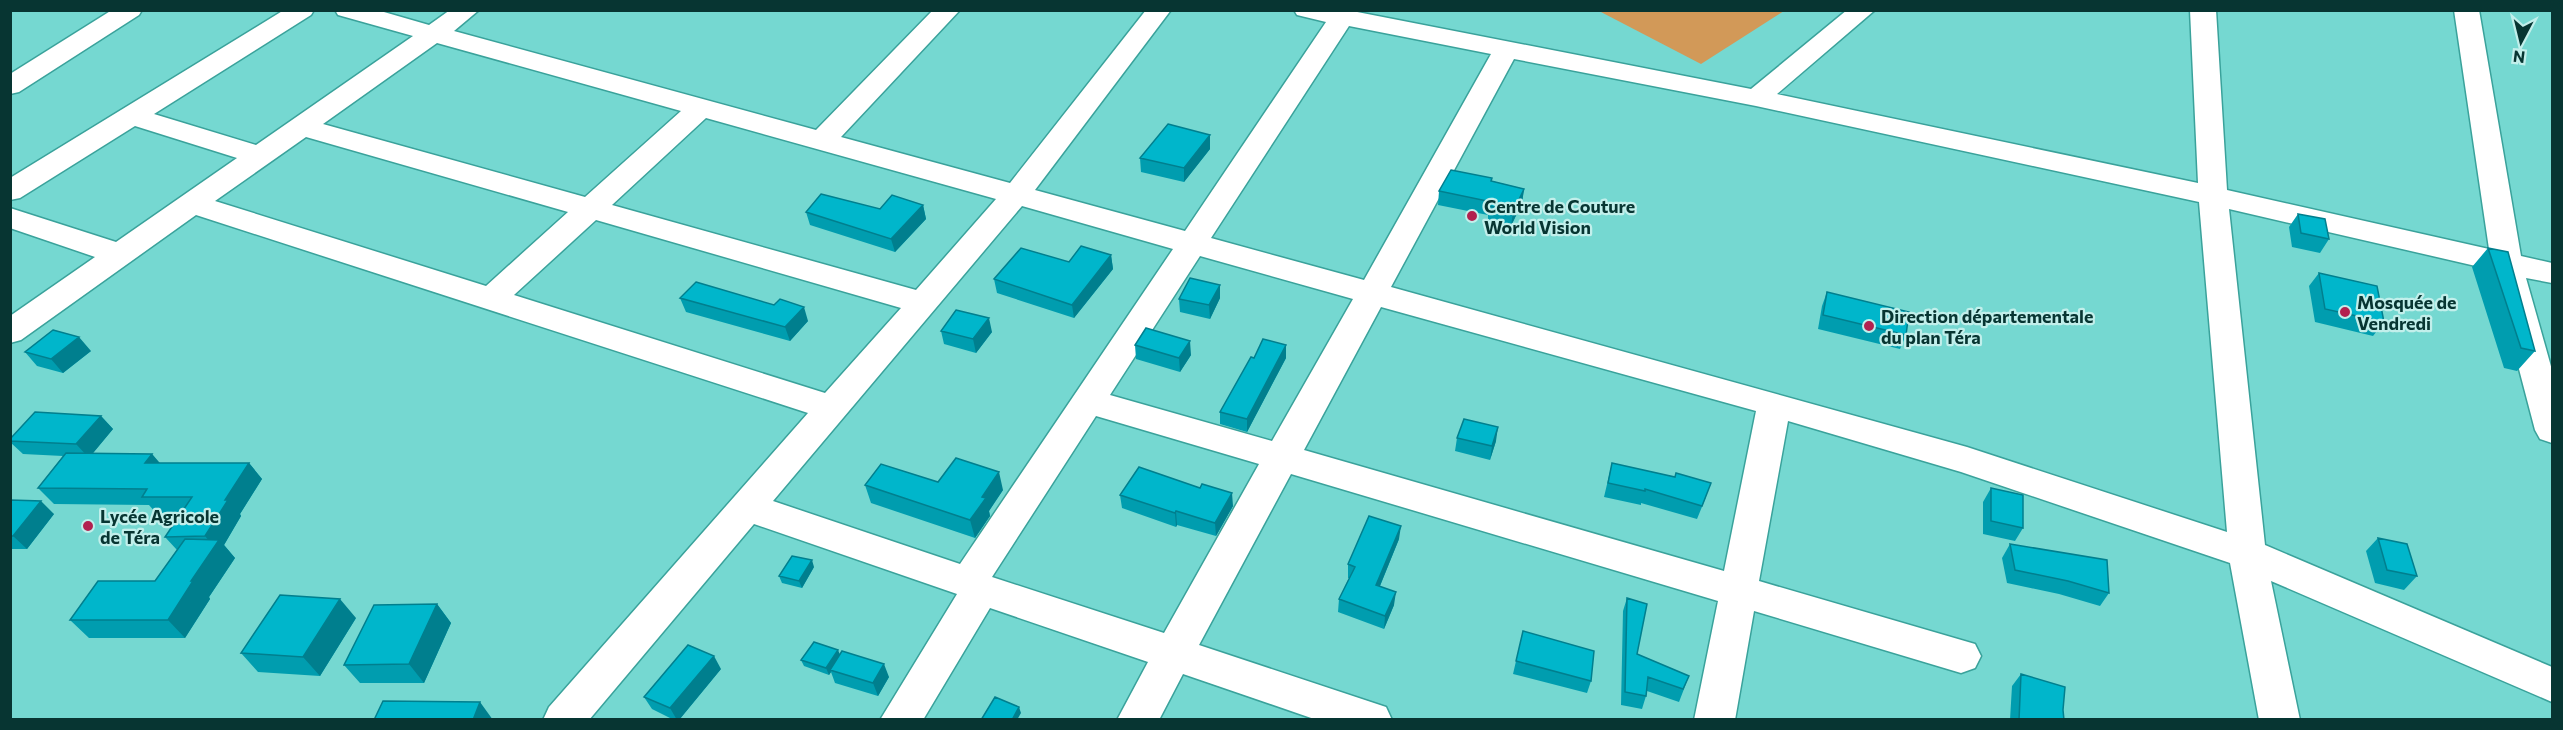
<svg xmlns="http://www.w3.org/2000/svg" width="2563" height="730" viewBox="0 0 2563 730" font-family="Commissioner,sans-serif">
  <rect width="100%" height="100%" fill="#75d8d1"/>
  <path fill="#d29958" d="M 1599,11 L 1784,11 L 1701,64 Z"/>
  <g fill="none" stroke-linecap="round" stroke-linejoin="round">
    <g stroke="#3aa29b" stroke-width="3">
      <path id="minor" d="M 112,10 L 142,10 L 139,15 L 19,92 L 10,94 L 10,74 Z
        M 284,10 L 314,10 L 311,15 L 154,114 L 256,145 L 413,36 L 338,15 L 335,10 L 377,10 L 429,25 L 450,10 L 479,10 L 454,31 L 816,130 L 933,10 L 960,10 L 841,137 L 1010,183 L 1146,10 L 1171,10 L 1035,190 L 1185,231 L 1326,22 L 1297,15 L 1294,10 L 1347,10 L 1751,89 L 1847,10 L 1875,10 L 1777,94 L 2198,183 L 2190,10 L 2216,10 L 2227,190 L 2489,249 L 2454,10 L 2479,10 L 2521,256 L 2552,263 L 2552,283 L 2526,278 L 2552,370 L 2552,443 L 2540,439 L 2535,430 L 2493,270 L 2229,209 L 2265,545 L 2552,667 L 2552,702 L 2271,581 L 2300,720 L 2259,720 L 2230,563 L 1961,472 L 1788,421 L 1759,581 L 1975,644 L 1981,656 L 1975,668 L 1961,673 L 1754,611 L 1735,720 L 1694,720 L 1718,601 L 1291,474 L 1199,645 L 1386,707 L 1392,720 L 1317,720 L 1183,674 L 1159,720 L 1117,720 L 1148,662 L 990,608 L 923,720 L 880,720 L 957,594 L 754,524 L 589,720 L 543,720 L 549,707 L 808,413 L 196,215 L 21,340 L 10,343 L 10,316 L 95,257 L 10,228 L 10,208 L 116,242 L 237,158 L 135,126 L 20,198 L 10,200 L 10,178 ZM 1349,26 L 1491,54 L 1364,280 L 1211,238 ZM 437,43 L 681,111 L 585,197 L 323,124 ZM 1514,59 L 1756,106 L 2199,202 L 2227,532 L 1967,447 L 1391,287 ZM 706,118 L 996,199 L 916,290 L 612,205 ZM 306,137 L 568,212 L 486,286 L 215,201 ZM 1022,206 L 1173,249 L 960,564 L 773,501 ZM 596,220 L 901,308 L 825,393 L 514,295 ZM 1200,256 L 1353,299 L 1272,441 L 1110,395 ZM 1381,307 L 1756,411 L 1724,571 L 1304,450 ZM 1096,416 L 1259,464 L 1164,633 L 992,577 Z"/>
    </g>
    <use href="#minor" fill="#fff" fill-rule="evenodd"/>
  </g>
  <path fill="#009daf" d="M 1210,135 L 1210,149 L 1184,182 L 1141,172 L 1140,158 Z
    M 1492,181 L 1524,189 L 1522,203 L 1511,226 L 1488,220 L 1488,215 L 1438,205 L 1439,191 Z
    M 923,205 L 926,219 L 895,252 L 810,225 L 806,212 L 880,209 Z
    M 2298,214 L 2329,239 L 2320,253 L 2292,247 L 2289,227 Z
    M 2488,248 L 2535,351 L 2517,371 L 2504,368 L 2472,267 Z
    M 1111,255 L 1113,269 L 1074,318 L 997,293 L 994,279 Z
    M 2319,273 L 2384,322 L 2373,336 L 2315,322 L 2309,286 Z
    M 1827,292 L 1906,335 L 1900,349 L 1818,329 L 1822,306 Z
    M 680,298 L 808,321 L 790,341 L 686,312 Z
    M 1220,298 L 1210,319 L 1180,312 L 1179,299 Z
    M 941,331 L 992,332 L 976,353 L 944,344 Z
    M 1135,345 L 1191,355 L 1180,372 L 1136,359 Z
    M 1286,345 L 1286,358 L 1247,432 L 1220,424 L 1220,412 Z
    M 91,351 L 63,373 L 37,366 L 25,352 Z
    M 101,416 L 113,429 L 92,454 L 152,454 L 159,463 L 249,463 L 262,479 L 240,514 L 241,516 L 224,545 L 235,558 L 209,597 L 210,599 L 185,638 L 89,638 L 70,620 L 155,581 L 177,550 L 165,537 L 181,513 L 156,513 L 149,505 L 54,504 L 38,488 L 63,456 L 23,454 L 10,442 L 10,439 Z
    M 1457,438 L 1496,441 L 1490,460 L 1455,451 Z
    M 1612,463 L 1706,497 L 1697,519 L 1641,503 L 1641,505 L 1604,497 Z
    M 938,482 L 1003,490 L 989,511 L 990,516 L 975,538 L 871,503 L 865,485 Z
    M 1991,488 L 2023,528 L 2015,541 L 1983,534 L 1983,502 Z
    M 1120,495 L 1233,506 L 1216,536 L 1177,525 L 1176,527 L 1122,508 Z
    M 10,500 L 54,514 L 27,549 L 10,549 Z
    M 2378,538 L 2417,576 L 2404,590 L 2375,583 L 2366,551 Z
    M 1399,539 L 1380,586 L 1394,605 L 1384,629 L 1338,612 L 1339,599 L 1349,578 L 1348,578 L 1348,564 Z
    M 2010,544 L 2109,593 L 2100,606 L 2059,594 L 2007,583 L 2002,558 Z
    M 814,567 L 802,588 L 782,583 L 779,576 Z
    M 1627,598 L 1637,654 L 1689,676 L 1679,702 L 1647,691 L 1646,696 L 1642,709 L 1621,705 L 1623,611 Z
    M 437,604 L 451,623 L 424,683 L 360,683 L 344,665 Z
    M 356,618 L 320,676 L 258,672 L 241,653 Z
    M 1523,631 L 1591,681 L 1587,693 L 1513,674 Z
    M 840,654 L 889,677 L 878,696 L 835,683 L 831,672 L 829,675 L 804,666 L 801,660 Z
    M 721,669 L 679,720 L 674,720 L 652,709 L 644,697 Z
    M 2021,674 L 2063,710 L 2064,720 L 2010,720 L 2012,686 Z"/>
  <path fill="#007f8e" d="M 1210,135 L 1210,149 L 1184,182 L 1184,168 Z
    M 1524,189 L 1522,203 L 1511,226 L 1513,212 Z
    M 923,205 L 926,219 L 895,252 L 891,239 Z
    M 1111,255 L 1113,269 L 1074,318 L 1072,305 Z
    M 1220,285 L 1220,298 L 1210,319 L 1209,305 Z
    M 804,307 L 808,321 L 790,341 L 785,327 Z
    M 989,318 L 992,332 L 976,353 L 973,339 Z
    M 79,337 L 91,351 L 63,373 L 51,359 Z
    M 1190,341 L 1191,355 L 1180,372 L 1179,358 Z
    M 1286,345 L 1286,358 L 1247,432 L 1247,419 Z
    M 101,416 L 113,429 L 89,458 L 76,444 Z
    M 1498,427 L 1496,441 L 1490,460 L 1492,446 Z
    M 152,454 L 166,470 L 145,463 Z
    M 249,463 L 262,479 L 240,514 L 241,516 L 224,545 L 235,558 L 209,597 L 210,599 L 185,638 L 168,620 L 191,581 L 214,547 L 205,536 L 225,500 Z
    M 999,472 L 1003,490 L 989,511 L 990,516 L 975,538 L 970,520 L 982,497 Z
    M 1232,493 L 1233,506 L 1216,536 L 1215,523 Z
    M 41,501 L 54,514 L 27,549 L 13,536 Z
    M 1176,511 L 1177,525 L 1176,527 L 1175,513 Z
    M 1401,526 L 1399,539 L 1375,598 L 1376,585 Z
    M 812,560 L 814,567 L 802,588 L 799,581 Z
    M 1396,592 L 1394,605 L 1384,629 L 1385,616 Z
    M 340,599 L 356,618 L 320,676 L 303,657 Z
    M 437,604 L 451,623 L 424,683 L 409,664 Z
    M 838,650 L 841,657 L 830,670 L 831,672 L 829,675 L 826,668 Z
    M 714,656 L 721,669 L 679,720 L 677,720 L 670,708 Z
    M 884,664 L 889,677 L 878,696 L 873,683 Z
    M 480,702 L 493,720 L 473,720 Z
    M 1019,707 L 1021,713 L 1017,720 L 1012,720 Z"/>
  <path fill="#00b6cb" stroke="#007f8e" stroke-width="1.5" d="M 1168,124 L 1210,135 L 1184,168 L 1140,158 Z
    M 1451,170 L 1492,178 L 1491,181 L 1524,189 L 1513,212 L 1490,206 L 1492,202 L 1439,191 Z
    M 821,194 L 880,209 L 892,195 L 923,205 L 891,239 L 806,212 Z
    M 2298,214 L 2325,219 L 2329,239 L 2301,233 Z
    M 1081,246 L 1111,255 L 1072,305 L 994,279 L 1021,248 L 1069,262 Z
    M 2488,248 L 2508,252 L 2535,351 L 2521,348 Z
    M 2319,273 L 2377,286 L 2384,322 L 2325,309 Z
    M 1190,278 L 1220,285 L 1209,305 L 1179,299 Z
    M 696,282 L 774,305 L 780,299 L 804,307 L 785,327 L 680,298 Z
    M 1827,292 L 1909,312 L 1906,335 L 1823,315 Z
    M 956,310 L 989,318 L 973,339 L 941,331 Z
    M 1146,328 L 1190,341 L 1179,358 L 1135,345 Z
    M 53,330 L 79,337 L 51,359 L 25,352 Z
    M 1263,339 L 1286,345 L 1247,419 L 1220,412 L 1251,357 L 1254,358 Z
    M 35,412 L 101,416 L 76,444 L 10,441 L 10,439 Z
    M 1464,419 L 1498,427 L 1492,446 L 1457,438 Z
    M 66,453 L 152,454 L 145,463 L 249,463 L 225,500 L 228,500 L 205,536 L 165,537 L 192,497 L 142,497 L 147,489 L 38,488 Z
    M 956,458 L 999,472 L 982,497 L 986,498 L 970,520 L 865,485 L 881,464 L 938,482 Z
    M 1612,463 L 1675,477 L 1676,473 L 1711,483 L 1702,506 L 1645,489 L 1645,491 L 1608,483 Z
    M 1139,467 L 1200,488 L 1202,484 L 1232,493 L 1215,523 L 1176,511 L 1175,513 L 1120,495 Z
    M 1991,488 L 2023,495 L 2023,528 L 1991,521 Z
    M 10,500 L 41,501 L 13,536 L 10,536 Z
    M 1369,516 L 1401,526 L 1376,585 L 1396,592 L 1385,616 L 1339,599 L 1355,567 L 1348,564 Z
    M 2378,538 L 2407,544 L 2417,576 L 2387,570 Z
    M 185,539 L 219,540 L 191,581 L 193,581 L 168,620 L 70,620 L 98,581 L 155,581 Z
    M 2010,544 L 2107,560 L 2109,593 L 2068,581 L 2015,570 Z
    M 792,556 L 812,560 L 799,581 L 779,576 Z
    M 280,595 L 340,599 L 303,657 L 241,653 Z
    M 1627,598 L 1647,604 L 1637,654 L 1689,676 L 1683,689 L 1648,677 L 1646,696 L 1625,692 Z
    M 437,604 L 409,664 L 344,665 L 374,605 Z
    M 1523,631 L 1594,651 L 1591,681 L 1516,661 Z
    M 814,642 L 838,650 L 826,668 L 801,660 Z
    M 688,645 L 714,656 L 670,708 L 644,697 Z
    M 842,651 L 884,664 L 873,683 L 830,670 Z
    M 2021,674 L 2065,687 L 2063,710 L 2064,720 L 2019,720 Z
    M 995,697 L 1019,707 L 1012,720 L 981,720 Z
    M 383,701 L 480,702 L 473,720 L 374,720 Z"/>
  <g fill="#b2214f" stroke="#c2efeb" stroke-width="2">
    <circle cx="1472" cy="216" r="6"/>
    <circle cx="2345" cy="312" r="6"/>
    <circle cx="1869" cy="326" r="6"/>
    <circle cx="88" cy="526" r="6"/>
  </g>
  <g text-anchor="middle" dominant-baseline="central" stroke-width="4.5" stroke-linejoin="round" paint-order="stroke">
    <g font-size="18" font-weight="bold" fill="#073532" stroke="#c2efeb" text-anchor="start">
      <text x="1484" y="206">Centre de Couture<tspan x="1484" dy="21">World Vision</tspan></text>
      <text x="2357" y="302">Mosquée de<tspan x="2357" dy="21">Vendredi</tspan></text>
      <text x="1881" y="316">Direction départementale<tspan x="1881" dy="21">du plan Téra</tspan></text>
      <text x="100" y="516">Lycée Agricole<tspan x="100" dy="21">de Téra</tspan></text>
    </g>
  </g>
  <rect width="2563" height="730" fill="none" stroke="#073532" stroke-width="24"/>
  <g transform="translate(2521 42) rotate(187)" stroke="#c2efeb" stroke-width="4.5" paint-order="stroke">
  <path d="M0-4.5L10 22L0 15L-10 22Z" fill="#073532"/>
  <text y="-9" font-size="16" font-weight="bold" text-anchor="middle" fill="#073532">N</text>
  </g>
</svg>
